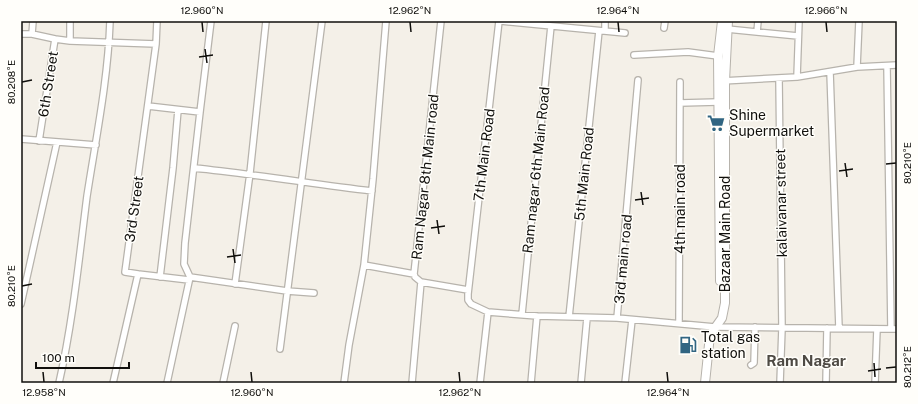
<svg xmlns="http://www.w3.org/2000/svg" width="918" height="404" viewBox="0 0 918 404" font-family="'Public Sans',sans-serif">
  <rect width="100%" height="100%" fill="#f4f0e8"/>
  <g fill="none" stroke-linecap="round" stroke-linejoin="round">
    <g stroke="#b7b3ac" stroke-width="8">
      <path id="minor" d="M 33,21 L 32,34 L 55,39 L 39,141
        M 441,21 L 414,274 L 415,277 L 421,282 L 468,290
        M 499,21 L 468,294 L 468,300 L 471,304 L 488,312 L 537,316 L 617,318 L 715,327 L 897,329
        M 501,21 L 625,33
        M 664,28 L 665,21
        M 727,29 L 798,36
        M 605,31 L 605,21
        M 757,32 L 758,21
        M 21,34 L 32,34
        M 55,39 L 70,41 L 70,21
        M 70,41 L 156,44
        M 634,55 L 688,52 L 718,56
        M 887,66 L 891,329
        M 857,67 L 859,21
        M 830,72 L 839,328
        M 797,77 L 799,21
        M 779,79 L 782,328 L 780,383
        M 722,81 L 797,77 L 857,67 L 897,65
        M 680,103 L 718,102
        M 148,106 L 200,112 L 211,21
        M 21,139 L 96,145
        M 194,168 C 254,174 313,184 372,191
        M 364,265 L 373,179 L 386,21
        M 138,274 L 189,280
        M 160,277 L 173,168 L 178,110
        M 190,277 L 287,291 L 314,293
        M 235,284 L 250,173 L 266,21
        M 21,304 L 57,142
        M 522,314 L 551,26
        M 569,317 L 599,31
        M 617,318 L 638,80
        M 679,323 L 680,82
        M 280,349 L 322,21
        M 751,365 L 754,363 L 755,327
        M 59,383 C 73,321 79,259 87,196 C 96,138 108,80 110,21
        M 113,383 L 138,274 L 125,272 L 156,44 L 157,21
        M 167,383 L 190,277 L 184,264 L 185,243 L 200,112
        M 223,383 L 235,326
        M 344,383 L 349,345 L 364,265 L 414,274
        M 412,383 L 421,282
        M 480,383 L 488,312
        M 531,383 L 537,316
        M 581,383 L 587,318
        M 625,383 L 632,320
        M 826,383 L 827,328
        M 875,383 L 877,329"/>
    </g>
    <g stroke="#b7b3ac" stroke-width="10">
      <path id="secondary" d="M 720,281 L 718,56 L 722,21
        M 705,383 L 710,335 L 722,318 L 725,303 L 725,81 L 728,21"/>
    </g>
    <use href="#minor" stroke="#fff" stroke-width="5.5"/>
    <use href="#secondary" stroke="#fff" stroke-width="8"/>
  </g>
  <path fill="none" stroke="#100f0c" stroke-width="1.5" d="M 202,22 L 203,32M 410,22 L 411,32M 618,22 L 619,32M 826,22 L 827,32M 205,49 L 207,63M 199,57 L 213,55M 22,82 L 32,80M 845,163 L 847,177M 886,164 L 896,163M 839,171 L 853,169M 641,192 L 643,205M 635,200 L 649,198M 437,220 L 439,234M 431,228 L 445,226M 233,249 L 235,263M 227,257 L 241,255M 22,286 L 32,284M 874,363 L 875,377M 886,368 L 896,367M 868,371 L 881,369M 43,372 L 44,382M 251,372 L 252,382M 459,372 L 460,382M 667,372 L 668,382"/>
  <defs>
    <g id="supermarket-bare" transform="scale(1.38)"><path d="M-6-5.5h2.5l.6 2H6L4.5 2H-2.5L-4.4-4H-6ZM-1.5 3.2a1.3 1.3 0 1 0 .1 0ZM3 3.2a1.3 1.3 0 1 0 .1 0Z" fill="#316582" stroke="#fffefa" stroke-width="2.5" paint-order="stroke"/></g>
    <g id="fuel-bare" transform="scale(1.38)"><path d="M-5.5-6h7V0h2V4h1.3V-2.5L3-4.5l.8-.8L6-3V5H2.5V1h-1V6h-7ZM-4.2-4.7v3.2H.2V-4.7Z" fill="#316582" stroke="#fffefa" stroke-width="2.5" paint-order="stroke"/></g>
  </defs>
  <g fill-rule="evenodd">
    <use href="#supermarket-bare" x="716" y="123"/>
    <use href="#fuel-bare" x="688" y="345"/>
  </g>
  <g text-anchor="middle" dominant-baseline="central" stroke-width="3" stroke-linejoin="round" paint-order="stroke">
    <g font-size="14" fill="#100f0c" stroke="#fffefa">
      <text transform="translate(48 84) rotate(-81)">6th Street</text>
      <text transform="translate(484 155) rotate(-83)">7th Main Road</text>
      <text transform="translate(536 170) rotate(-84)">Ram nagar 6th Main Road</text>
      <text transform="translate(584 174) rotate(-84)">5th Main Road</text>
      <text transform="translate(425 177) rotate(-84)">Ram Nagar 8th Main road</text>
      <text transform="translate(781 203) rotate(-91)">kalaivanar street</text>
      <text transform="translate(134 209) rotate(-82)">3rd Street</text>
      <text transform="translate(680 209) rotate(-90)">4th main road</text>
      <text transform="translate(725 234) rotate(-90)">Bazaar Main Road</text>
      <text transform="translate(623 259) rotate(-85)">3rd main road</text>
    </g>
    <g font-size="14" fill="#100f0c" stroke="#fffefa" text-anchor="start">
      <text x="729" y="115">Shine<tspan x="729" dy="16">Supermarket</tspan></text>
      <text x="701" y="337">Total gas<tspan x="701" dy="16">station</tspan></text>
    </g>
    <g font-size="15" font-weight="bold" fill="#4e4a44" stroke="#fffefa">
      <text x="806" y="360">Ram Nagar</text>
    </g>
  </g>
  <rect width="918" height="404" fill="none" stroke="#fffefa" stroke-width="44"/>
  <path d="M36 362v6h93v-6" fill="none" stroke="#100f0c" stroke-width="2"/>
  <text x="42" y="362" font-size="12" fill="#100f0c" stroke="#fffefa" stroke-width="3" paint-order="stroke">100 m</text>
  <rect x="22" y="22" width="874" height="360" fill="none" stroke="#100f0c" stroke-width="1.5"/>
  <g font-size="10" text-anchor="middle" fill="#100f0c">
    <text x="202" y="14">12.960°N</text>
    <text x="410" y="14">12.962°N</text>
    <text x="618" y="14">12.964°N</text>
    <text x="826" y="14">12.966°N</text>
    <text transform="translate(11 82) rotate(-90)" y="4">80.208°E</text>
    <text transform="translate(907 163) rotate(-90)" y="4">80.210°E</text>
    <text transform="translate(11 286) rotate(-90)" y="4">80.210°E</text>
    <text transform="translate(907 367) rotate(-90)" y="4">80.212°E</text>
    <text x="44" y="396">12.958°N</text>
    <text x="252" y="396">12.960°N</text>
    <text x="460" y="396">12.962°N</text>
    <text x="668" y="396">12.964°N</text>
  </g>
</svg>
